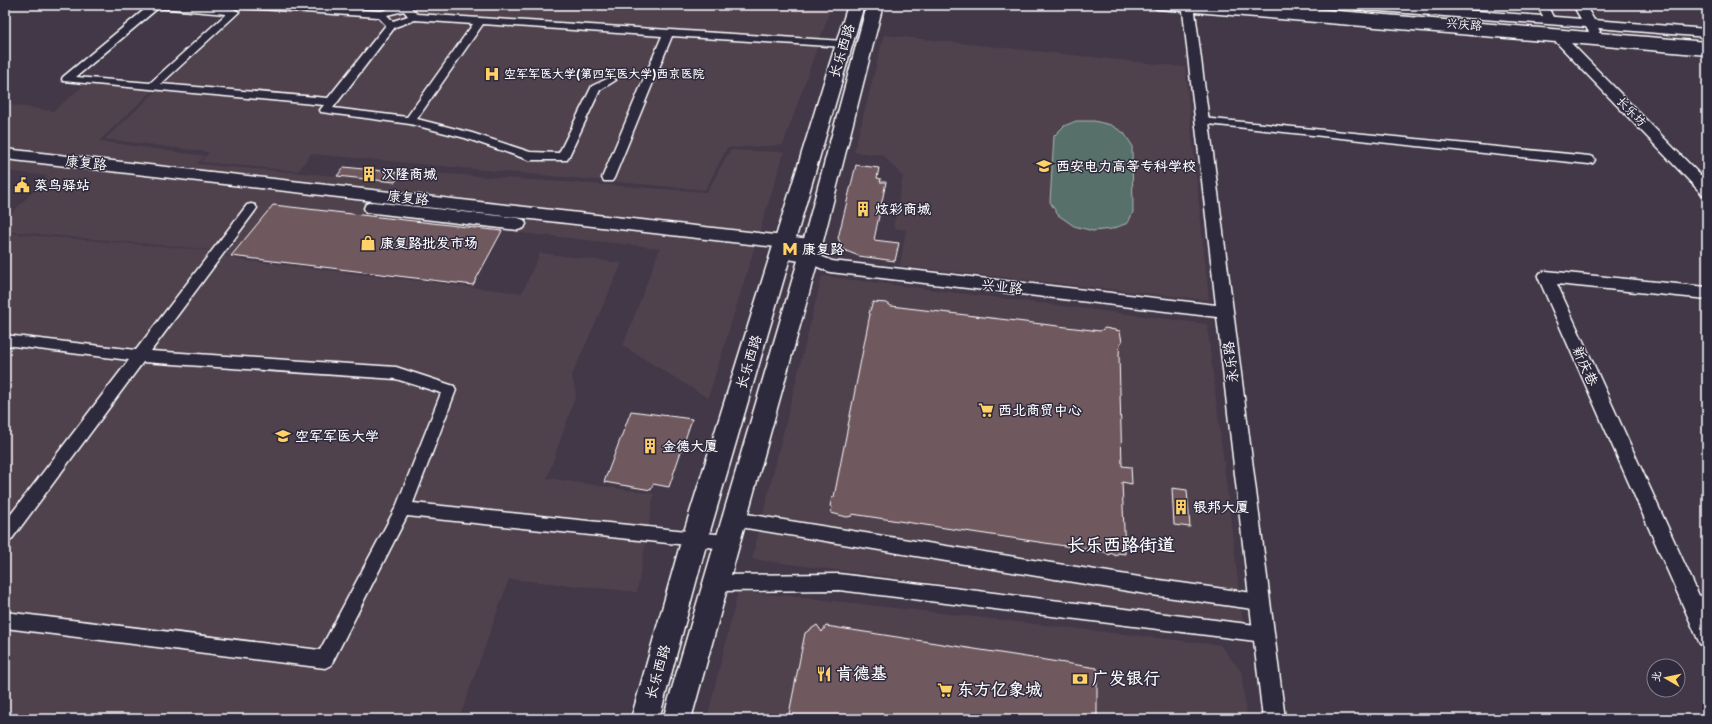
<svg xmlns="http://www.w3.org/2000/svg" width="1712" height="724" viewBox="0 0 1712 724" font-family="'Balsamiq Sans','LXGW WenKai TC',sans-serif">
  <rect width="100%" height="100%" fill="#423847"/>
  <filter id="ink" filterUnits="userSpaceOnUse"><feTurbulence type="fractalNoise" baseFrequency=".025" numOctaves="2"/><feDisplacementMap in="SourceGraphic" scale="8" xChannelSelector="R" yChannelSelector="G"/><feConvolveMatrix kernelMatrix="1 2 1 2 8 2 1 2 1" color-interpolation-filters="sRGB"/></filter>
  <g filter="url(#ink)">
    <path fill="#50424e" d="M 195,5 L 832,5 L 783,145 L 727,148 L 705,190 L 311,154 L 298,171 L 201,162 L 209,152 L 105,139 L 245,9 Z
      M 884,35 L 1185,67 L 1209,300 L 900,266 L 906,230 L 893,228 L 903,177 L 883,155 L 854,152 Z
      M 87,83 L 153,90 L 99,141 L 205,156 L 197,164 L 337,176 L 344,167 L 707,192 L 730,150 L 784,152 L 708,398 L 623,346 L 660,248 L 502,231 L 473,285 L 231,256 L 204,249 L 5,231 L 5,220 L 48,176 L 5,171 L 5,104 L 53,111 Z
      M 5,233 L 204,250 L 240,260 L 522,293 L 540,253 L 622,263 L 572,375 L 576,395 L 547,478 L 654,494 L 637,592 L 509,579 L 459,719 L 5,719 Z
      M 822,276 L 1207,324 L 1243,623 L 752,559 Z
      M 738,592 L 790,596 L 1220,645 L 1241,671 L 1247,719 L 707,719 Z"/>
    <path fill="#586f6a" stroke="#acb7b4" d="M 1076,121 L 1094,121 L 1111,125 L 1124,133 L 1132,145 L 1133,212 L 1128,223 L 1112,229 L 1093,231 L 1074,226 L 1058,215 L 1050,202 L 1054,136 L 1064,126 Z"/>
    <path fill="#70595f" stroke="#fff" d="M 856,165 L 879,168 L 877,178 L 881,179 L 880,182 L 886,182 L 874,240 L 899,243 L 895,261 L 859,256 L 846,251 L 842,247 L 838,238 Z
      M 344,167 L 401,173 L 395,182 L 337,176 Z
      M 273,205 L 502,231 L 473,285 L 231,256 Z
      M 873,302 L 887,303 L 891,306 L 1100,331 L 1105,328 L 1120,331 L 1122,342 L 1120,343 L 1119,355 L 1122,466 L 1131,467 L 1132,484 L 1122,482 L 1125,554 L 1118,553 L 1116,556 L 1111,553 L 1109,555 L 1105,552 L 852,514 L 852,516 L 847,517 L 831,513 L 832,507 L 830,506 L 832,498 L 834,497 L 870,314 L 869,313 Z
      M 631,411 L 692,419 L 669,487 L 653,484 L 651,490 L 604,482 Z
      M 1172,488 L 1187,490 L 1190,527 L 1174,525 Z
      M 817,625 L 822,632 L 826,626 L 1097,668 L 1097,719 L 788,719 L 805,633 Z"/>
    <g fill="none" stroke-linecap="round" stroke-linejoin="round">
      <g stroke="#fff" stroke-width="3">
        <path id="minor" d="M 150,5 L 188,5 L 234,9 L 239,12 L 161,84 L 328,98 L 386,25 L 378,17 L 244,8 L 239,5 L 288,5 L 381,11 L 402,5 L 409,5 L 417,14 L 844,41 L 849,44 L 844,47 L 672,36 L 614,178 L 612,181 L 604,181 L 602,178 L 662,36 L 483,24 L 417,119 L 472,133 L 530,152 L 559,153 L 591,88 L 592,86 L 611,77 L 616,80 L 600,90 L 567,160 L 529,160 L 465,138 L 410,124 L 321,112 L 320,110 L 324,105 L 63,81 L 62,79 L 63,77 ZM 158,8 L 226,14 L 150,83 L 76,77 ZM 404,11 L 408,16 L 393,21 L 387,15 ZM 415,20 L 473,24 L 407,117 L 333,108 L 395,27 Z
          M 1537,5 L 1547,5 L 1555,21 L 1553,23 L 1547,23 Z
          M 1202,118 L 1589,156 L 1593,157 L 1595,160 L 1593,163 L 1589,164 L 1198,123 L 1196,121 L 1198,119 Z
          M 1695,175 L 1707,175 L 1707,183 L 1691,182 L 1689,179 L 1691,176 Z
          M 251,204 L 255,205 L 257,208 L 255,211 L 151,351 L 396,367 L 454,386 L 456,390 L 413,503 L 726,535 L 732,537 L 734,542 L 732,547 L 726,549 L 407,516 L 331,665 L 325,668 L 5,628 L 5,612 L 320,650 L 396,507 L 441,393 L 396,379 L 143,362 L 11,540 L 5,542 L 5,522 L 129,360 L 5,345 L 5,335 L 136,350 L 247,205 Z
          M 734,512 L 1152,579 L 1260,594 L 1266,596 L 1268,602 L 1266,608 L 1260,610 L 1152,595 L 734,526 L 728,524 L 726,519 L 728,514 Z
          M 839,574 L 1264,626 L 1270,628 L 1273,634 L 1270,640 L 1264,642 L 839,590 L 715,591 L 709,588 L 707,583 L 709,578 L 715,575 Z
          M 1691,594 L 1707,597 L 1707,613 L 1685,608 L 1683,602 L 1685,596 Z"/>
      </g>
      <g stroke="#fff" stroke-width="3">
        <path id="tertiary" d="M 1151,5 L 1199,5 L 1550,34 L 1556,31 L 1563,35 L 1707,47 L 1707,55 L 1571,43 L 1707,182 L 1707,196 L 1702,194 L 1556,42 L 1195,12 L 1285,719 L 1263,719 L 1217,317 L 830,272 L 806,262 L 776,257 L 773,253 L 776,249 C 792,244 817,254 832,261 L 1216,305 L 1183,11 L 1157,9 L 1153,7 Z
          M 1349,5 L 1400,5 L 1581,19 L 1573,5 L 1585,5 L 1594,20 L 1707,29 L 1707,37 L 1598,28 L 1600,31 L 1598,34 L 1590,34 L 1586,27 L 1355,9 L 1351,7 Z
          M 1546,271 L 1707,287 L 1707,299 L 1557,284 L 1707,613 L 1707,647 L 1700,644 L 1538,277 L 1540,273 Z"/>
      </g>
      <g stroke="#fff" stroke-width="3">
        <path id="secondary" d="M 1213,5 L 1267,5 L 1707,42 L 1707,50 L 1220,9 L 1215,8 Z
          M 5,149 L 811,239 L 817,241 L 820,245 L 817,249 L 811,251 L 5,159 Z
          M 372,202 L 518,218 L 524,220 L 526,224 L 524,228 L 518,230 L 366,212 L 364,208 L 366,204 Z"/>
      </g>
      <g stroke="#fff" stroke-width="3">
        <path id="primary" d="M 848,5 L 864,5 L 708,538 L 659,719 L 631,719 L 682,538 Z
          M 867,5 L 883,5 L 819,257 L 691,719 L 663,719 L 799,257 Z"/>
      </g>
      <use href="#minor" fill="#2f2a3d" fill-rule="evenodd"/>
      <use href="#tertiary" fill="#2f2a3d" fill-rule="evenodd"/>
      <use href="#secondary" fill="#2f2a3d" fill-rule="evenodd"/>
      <use href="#primary" fill="#2f2a3d" fill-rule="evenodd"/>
    </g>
  </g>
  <defs>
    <g id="hospital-bare" transform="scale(1.2)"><path d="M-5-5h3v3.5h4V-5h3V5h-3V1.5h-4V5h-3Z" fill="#ffd166" stroke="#2f2a3d" stroke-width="2.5" paint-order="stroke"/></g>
    <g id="university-bare" transform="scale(1.2)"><path d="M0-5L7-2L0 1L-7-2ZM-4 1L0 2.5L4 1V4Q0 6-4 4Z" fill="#ffd166" stroke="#2f2a3d" stroke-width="2.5" paint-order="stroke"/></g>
    <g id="building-bare" transform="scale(1.2)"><path d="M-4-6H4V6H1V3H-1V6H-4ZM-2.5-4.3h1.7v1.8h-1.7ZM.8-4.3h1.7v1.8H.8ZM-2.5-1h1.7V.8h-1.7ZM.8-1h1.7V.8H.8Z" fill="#ffd166" stroke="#2f2a3d" stroke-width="2.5" paint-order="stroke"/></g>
    <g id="civic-bare" transform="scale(1.2)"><path d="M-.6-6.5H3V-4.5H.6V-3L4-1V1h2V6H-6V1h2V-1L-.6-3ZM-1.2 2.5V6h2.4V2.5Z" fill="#ffd166" stroke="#2f2a3d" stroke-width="2.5" paint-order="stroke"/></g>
    <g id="shop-bare" transform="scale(1.2)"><path d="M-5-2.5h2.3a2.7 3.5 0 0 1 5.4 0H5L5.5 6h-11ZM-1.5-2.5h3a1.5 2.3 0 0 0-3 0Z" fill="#ffd166" stroke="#2f2a3d" stroke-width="2.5" paint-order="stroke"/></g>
    <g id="metro-bare" transform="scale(1.2)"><path d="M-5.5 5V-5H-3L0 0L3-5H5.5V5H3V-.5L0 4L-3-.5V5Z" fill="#ffd166" stroke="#2f2a3d" stroke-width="2.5" paint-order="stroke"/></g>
    <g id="supermarket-bare" transform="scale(1.2)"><path d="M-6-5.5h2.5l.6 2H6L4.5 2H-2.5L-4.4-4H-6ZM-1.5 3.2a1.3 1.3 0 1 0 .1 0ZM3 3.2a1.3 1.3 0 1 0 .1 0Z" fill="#ffd166" stroke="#2f2a3d" stroke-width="2.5" paint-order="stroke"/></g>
    <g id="restaurant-bare" transform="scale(1.2)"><path d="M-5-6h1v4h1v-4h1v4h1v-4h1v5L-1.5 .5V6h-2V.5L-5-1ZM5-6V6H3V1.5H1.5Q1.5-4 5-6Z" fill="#ffd166" stroke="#2f2a3d" stroke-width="2.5" paint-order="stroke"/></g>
    <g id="bank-bare" transform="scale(1.2)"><path d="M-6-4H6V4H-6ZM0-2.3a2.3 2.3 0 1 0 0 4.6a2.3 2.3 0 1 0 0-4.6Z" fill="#ffd166" stroke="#2f2a3d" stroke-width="2.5" paint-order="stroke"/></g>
  </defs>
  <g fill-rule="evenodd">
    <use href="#hospital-bare" x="492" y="74"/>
    <use href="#university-bare" x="1044" y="166"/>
    <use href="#building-bare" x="369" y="174"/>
    <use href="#civic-bare" x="22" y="185"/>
    <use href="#building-bare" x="863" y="209"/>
    <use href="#shop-bare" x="368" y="243"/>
    <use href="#metro-bare" x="790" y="249"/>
    <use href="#supermarket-bare" x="986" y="410"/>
    <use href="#university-bare" x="283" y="436"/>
    <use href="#building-bare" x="650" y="446"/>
    <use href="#building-bare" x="1181" y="507"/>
    <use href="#restaurant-bare" x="824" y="674"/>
    <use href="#bank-bare" x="1080" y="679"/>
    <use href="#supermarket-bare" x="945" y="690"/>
  </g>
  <g text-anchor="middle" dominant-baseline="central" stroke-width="3" stroke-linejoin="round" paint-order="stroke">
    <g font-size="12" fill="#fff" stroke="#2f2a3d">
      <text transform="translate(1464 25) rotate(5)">兴庆路</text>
      <text transform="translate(1631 112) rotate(46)">长乐坊</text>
    </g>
    <g font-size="12" font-weight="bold" fill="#fff" stroke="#2f2a3d" text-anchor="start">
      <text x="504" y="74">空军军医大学(第四军医大学)西京医院</text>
    </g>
    <g font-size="14" fill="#fff" stroke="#2f2a3d">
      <text transform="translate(842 51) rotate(-73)">长乐西路</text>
      <text transform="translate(86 163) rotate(6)">康复路</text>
      <text transform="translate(408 198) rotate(6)">康复路</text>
      <text transform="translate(1002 287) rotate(6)">兴业路</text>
      <text transform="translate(749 362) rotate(-73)">长乐西路</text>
      <text transform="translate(1231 362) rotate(-97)">永乐路</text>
      <text transform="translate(1585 366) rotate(66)">新庆巷</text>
      <text transform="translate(658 672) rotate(-74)">长乐西路</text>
    </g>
    <g font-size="14" font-weight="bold" fill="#fff" stroke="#2f2a3d" text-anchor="start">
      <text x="1056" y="166">西安电力高等专科学校</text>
      <text x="381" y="174">汉隆商城</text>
      <text x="34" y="185">菜鸟驿站</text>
      <text x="875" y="209">炫彩商城</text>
      <text x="380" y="243">康复路批发市场</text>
      <text x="802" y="249">康复路</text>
      <text x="998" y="410">西北商贸中心</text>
      <text x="295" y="436">空军军医大学</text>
      <text x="662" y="446">金德大厦</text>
      <text x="1193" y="507">银邦大厦</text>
    </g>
    <g font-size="17" font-weight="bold" fill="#fff" stroke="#2f2a3d" text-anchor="start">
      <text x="836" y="674">肯德基</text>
      <text x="1092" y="679">广发银行</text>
      <text x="957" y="690">东方亿象城</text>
    </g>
    <g font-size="18" font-weight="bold" fill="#fff" stroke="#2f2a3d">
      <text x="1121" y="545">长乐西路街道</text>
    </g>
  </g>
  <rect width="1712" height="724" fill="none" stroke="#2f2a3d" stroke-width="20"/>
  <rect x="10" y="10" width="1692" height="704" fill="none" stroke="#fff" stroke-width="1.5" filter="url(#ink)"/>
  <g transform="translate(1666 678) rotate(279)"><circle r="19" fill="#2f2a3d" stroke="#827f8b"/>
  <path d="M0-3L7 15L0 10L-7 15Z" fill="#ffd166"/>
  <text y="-6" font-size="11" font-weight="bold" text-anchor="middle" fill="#ffffff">北</text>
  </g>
</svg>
